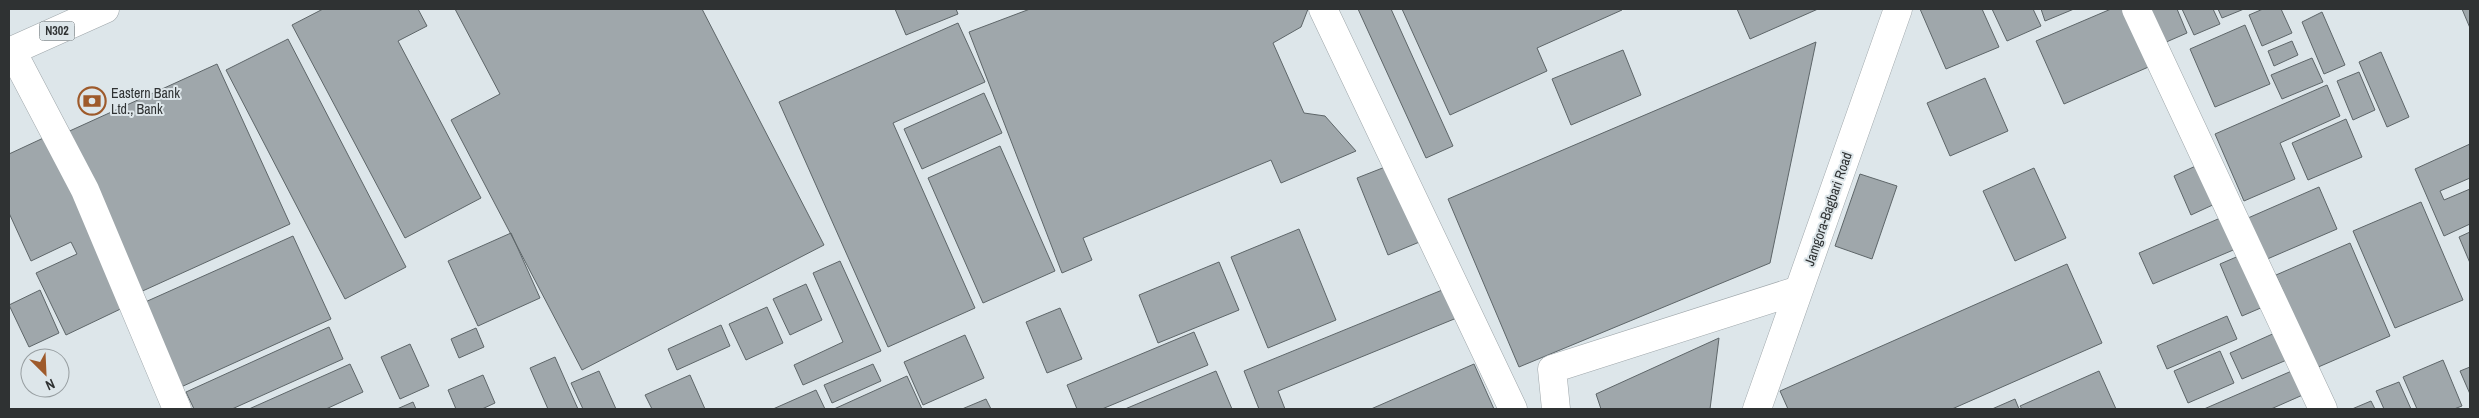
<svg xmlns="http://www.w3.org/2000/svg" width="2479" height="418" viewBox="0 0 2479 418" font-family="'Archivo Narrow',sans-serif">
  <rect width="100%" height="100%" fill="#dde6ea"/>
  <path fill="#9fa7ab" stroke="#5e6669" d="M 323,9 L 418,9 L 427,26 L 398,41 L 481,198 L 405,238 L 292,25 Z
    M 455,9 L 702,9 L 824,245 L 582,370 L 451,120 L 500,94 Z
    M 895,9 L 956,9 L 958,14 L 906,35 Z
    M 1030,9 L 1308,9 L 1301,27 L 1273,43 L 1304,113 L 1325,116 L 1356,151 L 1281,183 L 1271,160 L 1083,238 L 1092,260 L 1062,273 L 969,32 Z
    M 1358,9 L 1391,9 L 1453,146 L 1426,158 Z
    M 1402,9 L 1622,9 L 1622,10 L 1537,48 L 1547,71 L 1450,115 Z
    M 1737,9 L 1818,9 L 1750,39 Z
    M 1920,9 L 1982,9 L 1999,47 L 1946,69 Z
    M 1992,9 L 2033,9 L 2041,26 L 2007,41 Z
    M 2041,9 L 2074,9 L 2045,21 Z
    M 2111,9 L 2128,9 L 2153,65 L 2064,104 L 2036,41 Z
    M 2149,9 L 2177,9 L 2187,33 L 2164,43 Z
    M 2182,9 L 2213,9 L 2220,24 L 2194,35 Z
    M 2218,9 L 2244,9 L 2222,18 Z
    M 2263,9 L 2281,9 L 2292,33 L 2262,46 L 2249,15 Z
    M 2462,9 L 2470,9 L 2470,28 Z
    M 2322,12 L 2345,65 L 2324,74 L 2302,22 Z
    M 958,23 L 985,82 L 893,123 L 975,308 L 888,347 L 779,102 Z
    M 2245,25 L 2270,84 L 2215,107 L 2190,49 Z
    M 288,39 L 406,267 L 345,299 L 226,70 Z
    M 2292,41 L 2298,55 L 2274,66 L 2268,51 Z
    M 1816,42 L 1770,263 L 1519,367 L 1448,199 Z
    M 1623,50 L 1641,95 L 1571,125 L 1552,79 Z
    M 2381,52 L 2409,117 L 2387,127 L 2359,62 Z
    M 2312,58 L 2323,82 L 2282,99 L 2271,75 Z
    M 217,64 L 290,224 L 136,294 L 63,134 Z
    M 2359,72 L 2375,110 L 2353,120 L 2337,81 Z
    M 1985,78 L 2008,131 L 1950,156 L 1927,103 Z
    M 2327,85 L 2340,116 L 2280,143 L 2295,179 L 2244,201 L 2215,134 Z
    M 984,93 L 1002,133 L 922,169 L 904,129 Z
    M 2346,119 L 2362,157 L 2308,180 L 2292,143 Z
    M 52,134 L 131,304 L 66,335 L 36,273 L 77,254 L 71,242 L 31,261 L 9,213 L 9,154 Z
    M 2470,144 L 2470,178 L 2440,191 L 2444,200 L 2470,189 L 2470,224 L 2444,236 L 2415,169 Z
    M 1000,146 L 1055,271 L 983,303 L 928,178 Z
    M 1403,160 L 1434,236 L 1388,255 L 1357,178 Z
    M 2200,164 L 2217,203 L 2191,215 L 2174,176 Z
    M 2034,168 L 2066,238 L 2015,261 L 1983,191 Z
    M 1860,174 L 1897,186 L 1872,259 L 1835,246 Z
    M 2319,187 L 2337,229 L 2265,260 L 2248,218 Z
    M 2421,202 L 2463,300 L 2395,328 L 2353,231 Z
    M 2225,216 L 2238,248 L 2153,284 L 2139,253 Z
    M 1299,229 L 1336,320 L 1268,348 L 1231,257 Z
    M 2470,232 L 2470,263 L 2459,237 Z
    M 511,233 L 540,298 L 478,326 L 448,261 Z
    M 293,236 L 331,319 L 181,387 L 143,303 Z
    M 2350,243 L 2390,336 L 2316,368 L 2276,275 Z
    M 2248,252 L 2270,304 L 2242,316 L 2220,264 Z
    M 840,261 L 881,351 L 803,385 L 794,365 L 843,342 L 813,273 Z
    M 1219,262 L 1239,310 L 1158,343 L 1139,295 Z
    M 2067,264 L 2102,343 L 1952,409 L 1788,409 L 1780,391 Z
    M 806,284 L 822,320 L 790,335 L 773,299 Z
    M 1452,286 L 1464,315 L 1278,391 L 1285,409 L 1259,409 L 1244,371 Z
    M 40,290 L 59,333 L 29,347 L 9,305 Z
    M 767,307 L 783,343 L 746,360 L 729,324 Z
    M 1060,308 L 1082,359 L 1047,373 L 1026,322 Z
    M 2227,316 L 2237,339 L 2167,369 L 2157,346 Z
    M 721,325 L 730,346 L 677,370 L 668,349 Z
    M 329,327 L 343,359 L 232,409 L 194,409 L 186,392 Z
    M 476,328 L 484,347 L 459,358 L 451,339 Z
    M 1194,332 L 1208,365 L 1102,409 L 1077,409 L 1067,385 Z
    M 2277,332 L 2289,359 L 2242,379 L 2230,353 Z
    M 965,335 L 984,378 L 923,405 L 904,362 Z
    M 1719,338 L 1710,409 L 1601,409 L 1596,394 Z
    M 410,344 L 429,386 L 400,399 L 381,357 Z
    M 2220,351 L 2234,383 L 2188,403 L 2174,371 Z
    M 555,357 L 578,409 L 548,409 L 530,368 Z
    M 2443,360 L 2462,406 L 2454,409 L 2417,409 L 2403,377 Z
    M 350,364 L 363,392 L 326,409 L 249,409 Z
    M 873,364 L 881,381 L 832,403 L 824,385 Z
    M 1474,364 L 1494,409 L 1371,409 Z
    M 2470,367 L 2470,394 L 2460,371 Z
    M 2294,370 L 2305,394 L 2271,409 L 2204,409 Z
    M 599,371 L 616,409 L 583,409 L 571,383 Z
    M 1216,371 L 1232,409 L 1125,409 Z
    M 2099,371 L 2116,409 L 2022,409 L 2020,406 Z
    M 483,375 L 495,403 L 482,409 L 456,409 L 448,390 Z
    M 690,375 L 705,409 L 652,409 L 645,395 Z
    M 907,376 L 922,409 L 834,409 Z
    M 2399,382 L 2411,409 L 2384,409 L 2376,391 Z
    M 816,390 L 825,409 L 773,409 Z
    M 986,399 L 991,409 L 962,409 Z
    M 2015,399 L 2019,409 L 1992,409 Z
    M 2371,401 L 2375,409 L 2352,409 Z
    M 413,402 L 416,409 L 397,409 Z"/>
  <g fill="none" stroke-linecap="round" stroke-linejoin="round">
    <g stroke="#9ea6aa" stroke-width="29">
      <path id="minor" d="M 1323,9 L 1513,409
        M 2136,9 L 2323,409
        M 12,51 L 85,190 L 177,409
        M 1556,409 L 1552,369 L 1799,290
        M 1757,409 L 1898,9"/>
    </g>
    <g stroke="#9ea6aa" stroke-width="29">
      <path id="trunk" d="M 9,52 L 105,9"/>
    </g>
    <use href="#minor" stroke="#fff" stroke-width="28"/>
    <use href="#trunk" stroke="#fff" stroke-width="28"/>
  </g>
  <defs>
    <g id="bank-ring" transform="scale(1.4375)"><circle r="9.5" fill="#dde6ea" stroke="#9e5a2b" stroke-width="1.5"/><path d="M-6-4H6V4H-6ZM0-2.3a2.3 2.3 0 1 0 0 4.6a2.3 2.3 0 1 0 0-4.6Z" fill="#9e5a2b"/></g>
  </defs>
  <g fill-rule="evenodd">
    <use href="#bank-ring" x="92" y="101"/>
  </g>
  <g text-anchor="middle" dominant-baseline="central" stroke-width="4" stroke-linejoin="round" paint-order="stroke">
    <rect fill="#dde6ea" stroke="#63686a" stroke-width="1" x="39.5" y="21.5" width="35" height="19" rx="4"/>
    <g font-size="12" font-weight="bold" fill="#2f3233">
      <text x="57" y="31">N302</text>
    </g>
    <g font-size="14" fill="#2f3233" stroke="#dde6ea" text-anchor="start">
      <text x="111" y="93">Eastern Bank<tspan x="111" dy="16">Ltd., Bank</tspan></text>
    </g>
    <g font-size="14" fill="#2f3233" stroke="#dde6ea">
      <text transform="translate(1828 209) rotate(-71)">Jamgora-Bagbari Road</text>
    </g>
  </g>
  <rect width="2479" height="418" fill="none" stroke="#2f3233" stroke-width="20"/>
  <g transform="translate(45 373) rotate(156)"><circle r="24" fill="#dde6ea" stroke="#979ea1"/>
  <path d="M0-4L9 19L0 12L-9 19Z" fill="#9e5a2b"/>
  <text y="-8" font-size="14" font-weight="bold" text-anchor="middle" fill="#2f3233">N</text>
  </g>
</svg>
